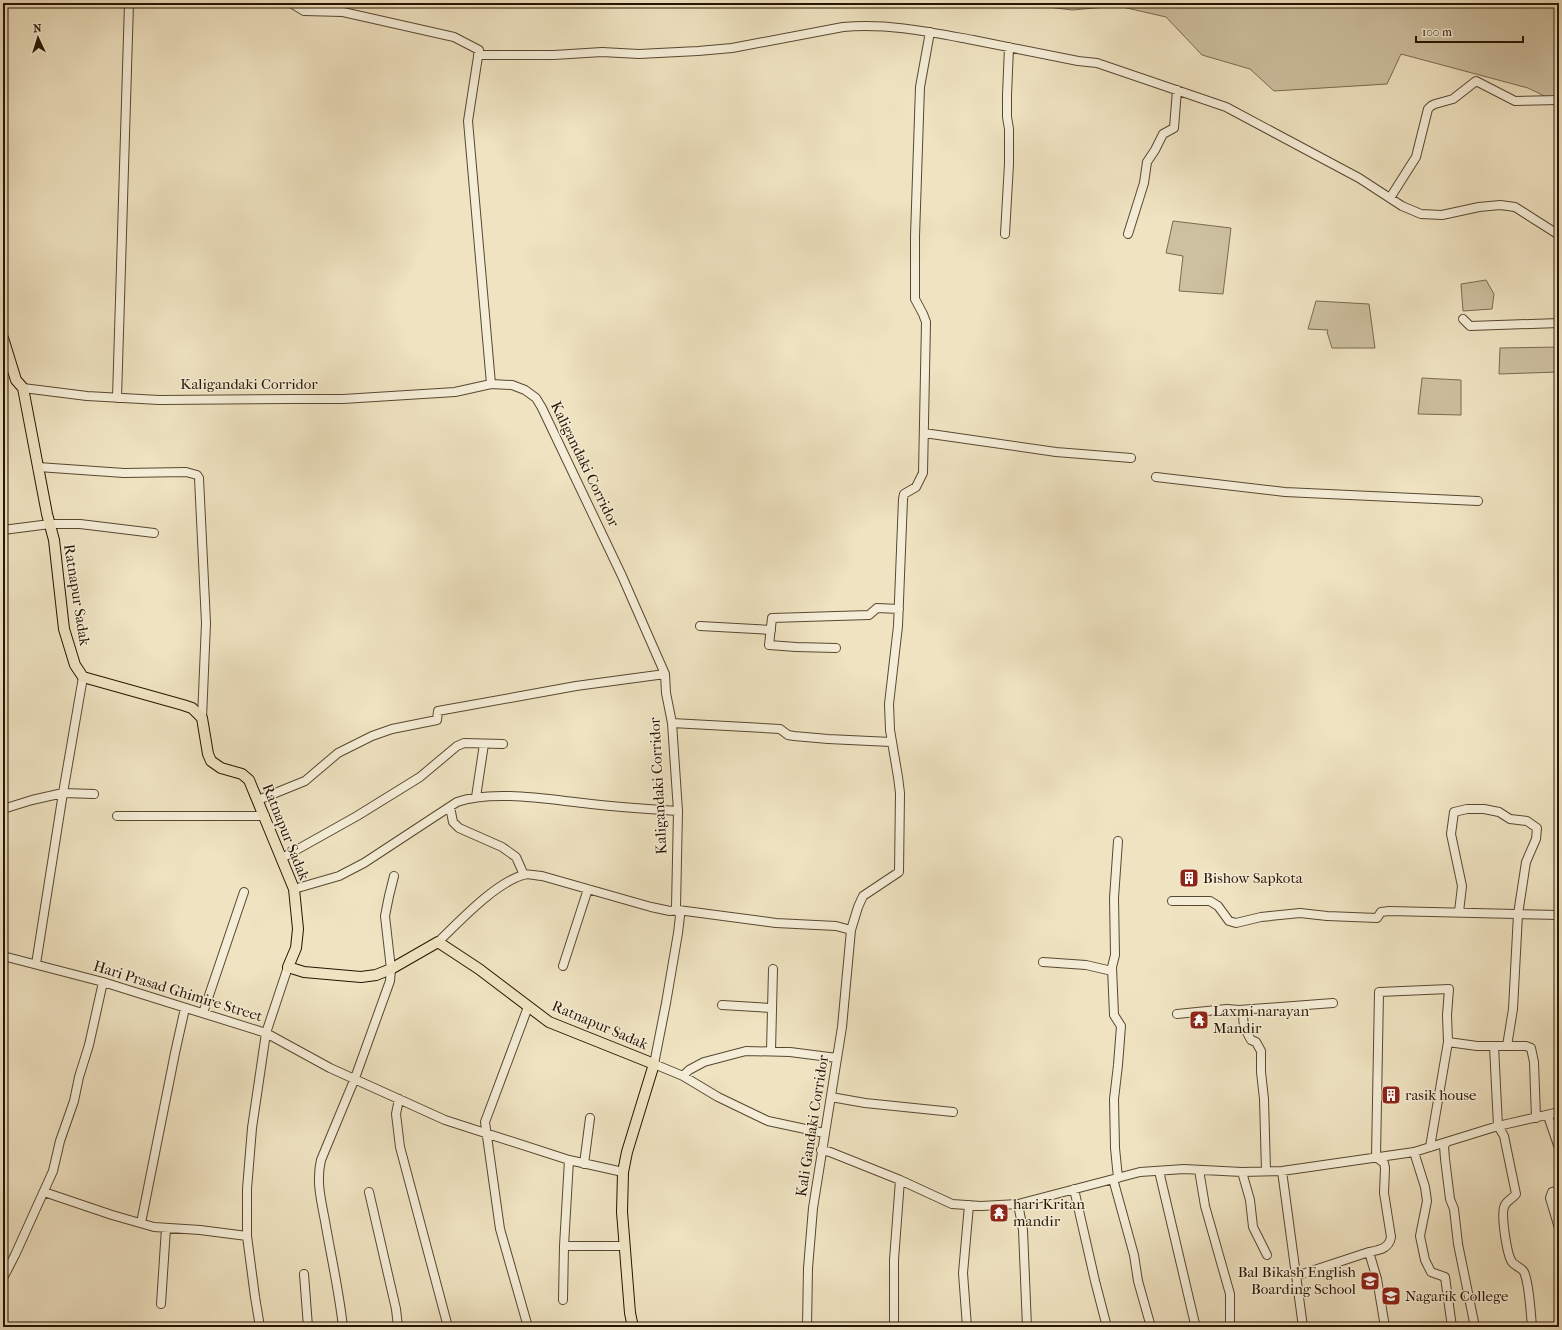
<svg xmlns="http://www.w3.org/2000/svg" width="1562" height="1330" viewBox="0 0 1562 1330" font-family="'IM FELL French Canon',serif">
  <rect width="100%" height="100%" fill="#efe3c1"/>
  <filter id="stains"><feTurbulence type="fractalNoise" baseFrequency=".005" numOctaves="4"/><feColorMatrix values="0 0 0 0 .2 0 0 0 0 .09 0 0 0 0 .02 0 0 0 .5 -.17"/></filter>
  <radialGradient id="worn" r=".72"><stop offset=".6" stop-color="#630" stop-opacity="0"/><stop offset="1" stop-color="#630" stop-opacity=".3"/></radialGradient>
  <path fill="#cdc0a0" stroke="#7a6a50" d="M 301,3 L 342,3 L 310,7 Z
    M 1015,3 L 1559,3 L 1559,103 L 1528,88 L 1401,54 L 1387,84 L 1274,91 L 1250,69 L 1202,55 L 1166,17 L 1118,6 L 1072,10 Z
    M 1173,221 L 1231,228 L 1223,294 L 1179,291 L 1183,256 L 1166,253 Z
    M 1486,280 L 1494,294 L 1492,309 L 1463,311 L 1461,284 Z
    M 1316,301 L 1369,304 L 1375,348 L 1332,348 L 1327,332 L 1328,330 L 1308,329 Z
    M 1559,347 L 1559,372 L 1499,374 L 1500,348 Z
    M 1422,378 L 1461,380 L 1461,415 L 1418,414 Z"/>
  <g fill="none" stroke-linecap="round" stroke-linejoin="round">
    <g stroke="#584830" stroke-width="10">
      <path id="minor" d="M 291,3 L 304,11 L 343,12 L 454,37 L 479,50 L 468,121 L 491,384
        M 478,55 L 554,55 L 602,52 L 639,54 L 698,51 L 732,48 L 843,27 C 888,23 930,32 973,40 C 1008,47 1043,54 1078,61 L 1097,63 L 1226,107 L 1359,178 L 1402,206 L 1421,214 L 1442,215 L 1479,207 L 1500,205 L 1515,207 L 1559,235
        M 1390,198 L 1416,157 L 1428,109 L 1431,106 L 1435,104 L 1453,99 L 1476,81 L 1515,101 L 1559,100
        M 1005,234 L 1009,164 L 1009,129 L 1007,117 L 1007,95 L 1009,47
        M 1128,234 L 1144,183 L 1147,162 L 1155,150 L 1163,134 L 1174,128 L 1177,90
        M 1463,319 L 1470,326 L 1559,323
        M 23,388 L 87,396 L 159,400 L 293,399 L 343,399 L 455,392 L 491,384 L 512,385 L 525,390 L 536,398 L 542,408 L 622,576 L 665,674 L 666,693 L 672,723 L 678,811 L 676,907 L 678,910 L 776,923 L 836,926 L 851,930
        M 117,398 L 129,3
        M 924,433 L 1056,452 L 1131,458
        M 38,467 L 124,473 L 186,472 L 197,475 L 199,478 L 206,623 L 202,718
        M 1156,477 L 1285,492 L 1478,501
        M 3,530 L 50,524 L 80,524 L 154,533
        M 700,626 L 771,630
        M 836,648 L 796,647 L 769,645 L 772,618 L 869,615 L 877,608 L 899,609
        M 672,723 L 780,729 L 788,735 L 794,736 L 828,739 L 891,742
        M 476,797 L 484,744
        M 258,800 L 305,781 L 338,753 L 372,736 L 392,729 L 437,720 L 438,711 L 576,686 L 665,674
        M 450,807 L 453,822 L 459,828 L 502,847 L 516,857 L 524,875
        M 3,809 L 32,800 L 63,793 L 83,677
        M 117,816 L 265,816
        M 1118,841 L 1114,898 L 1115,955 L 1112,967 L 1114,1015 L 1121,1026 L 1118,1065 L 1114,1099 L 1115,1148 L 1118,1178
        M 282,858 L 357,816 L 420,777 L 457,746 L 464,743 L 503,744
        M 294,889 L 339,876 L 364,863 L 457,802 C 491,790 546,799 583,803 C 614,807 646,809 678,811
        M 1172,901 L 1210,901 L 1218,906 L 1229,921 L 1236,923 L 1261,917 L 1300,913 L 1327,916 L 1377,918 L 1381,912 L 1389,911 L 1559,915
        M 1459,912 L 1462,886 L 1451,834 L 1454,812 L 1467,809 L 1484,809 L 1499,812 L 1510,819 L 1527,821 L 1537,828 L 1536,839 L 1526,862 L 1518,914 L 1513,1009 L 1507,1046 L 1494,1046 L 1498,1126 L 1504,1136 L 1516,1194 C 1513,1198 1507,1201 1505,1205 C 1500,1212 1507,1255 1512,1262 C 1515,1266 1522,1268 1524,1272 C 1529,1282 1531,1315 1532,1327
        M 438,942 C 460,921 494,884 523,875 C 528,873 536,876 542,876 L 651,907 L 670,911 L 678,910 L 680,916 L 678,933 L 666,1003 L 654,1064 L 683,1076 L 718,1097 L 768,1121 L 824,1133
        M 3,956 L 103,982 L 266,1033 L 330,1068 L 445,1120 L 569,1160 L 623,1172
        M 1043,962 L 1086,965 L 1112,971
        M 36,964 L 63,793 L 94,794
        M 563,966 L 588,889
        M 722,1005 L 771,1008
        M 528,1007 L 485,1122 L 500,1229 L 528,1327
        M 1239,1010 L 1333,1003
        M 203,1013 L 244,892
        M 1177,1014 L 1227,1009 L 1239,1010 L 1243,1016 L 1244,1027 L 1251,1040 L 1256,1042 L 1261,1051 L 1261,1072 L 1264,1099 L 1266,1171
        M 1507,1046 L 1526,1046 L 1531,1048 L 1534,1062 L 1536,1118
        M 771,1051 L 773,969
        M 683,1076 L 689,1070 L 704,1062 L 746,1051 L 790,1052 L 837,1058
        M 831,1097 L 865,1103 L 953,1112
        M 399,1099 L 396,1114 L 400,1147 L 448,1327
        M 1548,1116 L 1559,1148
        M 1446,1143 L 1444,1146 L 1445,1159 L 1450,1199 L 1454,1209 L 1458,1244 L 1475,1327
        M 1430,1147 L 1448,1042
        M 821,1150 L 830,1152 L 900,1180 L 952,1204 L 981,1206 L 1018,1204 L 1140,1172 L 1184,1169 L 1242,1172 L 1282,1171 L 1414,1152 L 1498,1126 L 1559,1112
        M 1414,1152 L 1425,1187 L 1427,1201 L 1420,1236 L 1425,1260 L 1431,1272 L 1445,1277 L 1452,1327
        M 584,1164 L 590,1118
        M 1199,1170 L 1205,1206 L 1230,1294 L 1230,1327
        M 1159,1171 L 1195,1324 L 1192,1327
        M 1282,1171 L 1303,1327
        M 1242,1172 L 1250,1200 L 1253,1227 L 1267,1255
        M 1113,1179 L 1134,1255 L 1138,1281 L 1151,1327
        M 1074,1189 L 1095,1281 L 1107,1327
        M 1559,1190 L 1552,1192 L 1550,1198 L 1559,1228
        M 44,1192 L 112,1215 L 154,1227 L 200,1230 L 247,1236
        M 369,1192 L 396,1309 L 398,1327
        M 1018,1204 L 1023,1230 L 1027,1327
        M 141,1223 L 175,1053 L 185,1008
        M 564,1246 L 624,1246
        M 304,1274 L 308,1327
        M 1296,1276 L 1369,1252
        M 3,1278 L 15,1255 L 53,1171 L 60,1141 L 74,1101 L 79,1077 L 89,1045 L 103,982
        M 563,1300 L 564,1246 L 569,1160
        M 161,1304 L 166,1228
        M 260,1327 L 255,1297 L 247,1236 L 247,1189 L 252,1128 L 266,1033 L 288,967
        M 343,1327 C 339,1291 331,1256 325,1221 C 321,1200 316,1181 321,1160 L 355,1078 L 390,981 L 391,969 L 385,916 L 389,896 L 394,876
        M 807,1327 L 808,1268 L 813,1208 L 842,1027 L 851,930 L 858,907 L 863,896 L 899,872 L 900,793 L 898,777 L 890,730 L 889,704 L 898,626 L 903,499 L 904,494 L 916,487 L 923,473 L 926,322 L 923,314 L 915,299 L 915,236 L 920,87 L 930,32
        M 894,1327 L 894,1260 L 900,1180
        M 967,1327 L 963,1273 L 969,1205
        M 1385,1327 L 1377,1279 L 1369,1252 C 1379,1250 1389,1249 1391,1237 L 1384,1193 L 1385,1168 L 1384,1163 L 1376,1157 L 1379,992 L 1449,989 L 1447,1015 L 1448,1042 L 1477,1046 L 1494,1046"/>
    </g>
    <g stroke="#261400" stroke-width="12">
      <path id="major" d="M 3,338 L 16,380 L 23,388 L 47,514 L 54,540 L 64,629 L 75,665 L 83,677 L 183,705 L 192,708 L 202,718 L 208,754 L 211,761 L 221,768 L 242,774 L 249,780 L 294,889 L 298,929 L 296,948 L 288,967 L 304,972 L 361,977 L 376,975 L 391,969 L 438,942 L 479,969 L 549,1022 L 654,1064 L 627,1152 L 623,1172 L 622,1212 L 630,1313 L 633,1327"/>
    </g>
    <use href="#minor" stroke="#f5edd7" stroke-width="8"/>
    <use href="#major" stroke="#efe3c1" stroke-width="10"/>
  </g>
  <defs>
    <g id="building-square" transform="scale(1)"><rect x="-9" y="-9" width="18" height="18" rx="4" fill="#8f2418" stroke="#f5edd7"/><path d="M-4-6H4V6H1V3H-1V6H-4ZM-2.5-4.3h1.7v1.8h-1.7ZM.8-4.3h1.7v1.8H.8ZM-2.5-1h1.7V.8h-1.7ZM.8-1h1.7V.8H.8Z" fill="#fff"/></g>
    <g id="temple-square" transform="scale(1)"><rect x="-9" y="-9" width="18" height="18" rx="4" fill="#8f2418" stroke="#f5edd7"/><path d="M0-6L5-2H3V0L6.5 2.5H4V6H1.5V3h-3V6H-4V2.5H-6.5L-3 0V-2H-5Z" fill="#fff"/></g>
    <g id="school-square" transform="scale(1)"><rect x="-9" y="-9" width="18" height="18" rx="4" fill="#8f2418" stroke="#f5edd7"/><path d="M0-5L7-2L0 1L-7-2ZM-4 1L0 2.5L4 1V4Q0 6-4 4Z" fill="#fff"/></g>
    <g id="university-square" transform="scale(1)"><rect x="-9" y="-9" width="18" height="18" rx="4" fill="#8f2418" stroke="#f5edd7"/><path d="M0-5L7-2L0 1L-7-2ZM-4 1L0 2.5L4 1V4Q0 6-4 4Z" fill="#fff"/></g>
  </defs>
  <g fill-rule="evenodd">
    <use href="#building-square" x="1189" y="878"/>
    <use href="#temple-square" x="1199" y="1020"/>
    <use href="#building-square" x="1391" y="1095"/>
    <use href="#temple-square" x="999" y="1213"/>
    <use href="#school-square" x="1370" y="1281"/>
    <use href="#university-square" x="1391" y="1296"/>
  </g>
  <g text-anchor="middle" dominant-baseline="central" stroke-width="3" stroke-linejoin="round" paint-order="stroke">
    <g font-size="15" fill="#261400" stroke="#f5edd7">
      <text x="249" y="384">Kaligandaki Corridor</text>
      <text transform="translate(585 464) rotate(64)">Kaligandaki Corridor</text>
      <text transform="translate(77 595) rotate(81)">Ratnapur Sadak</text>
      <text transform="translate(658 786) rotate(-93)">Kaligandaki Corridor</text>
      <text transform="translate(286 832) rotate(68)">Ratnapur Sadak</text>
      <text transform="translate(178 991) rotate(17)">Hari Prasad Ghimire Street</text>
      <text transform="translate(600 1025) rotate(23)">Ratnapur Sadak</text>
      <text transform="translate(812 1126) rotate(-81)">Kali Gandaki Corridor</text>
    </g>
    <g font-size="15" fill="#261400" stroke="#f5edd7" text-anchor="start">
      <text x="1203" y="878">Bishow Sapkota</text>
      <text x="1213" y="1011">Laxmi narayan<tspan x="1213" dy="17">Mandir</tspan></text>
      <text x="1405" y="1095">rasik house</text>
      <text x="1013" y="1204">hari Kritan<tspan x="1013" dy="17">mandir</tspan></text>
      <text x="1356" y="1272" text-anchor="end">Bal Bikash English<tspan x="1356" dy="17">Boarding School</tspan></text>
      <text x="1405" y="1296">Nagarik College</text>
    </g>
  </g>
  <rect width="1562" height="1330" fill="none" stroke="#efe3c1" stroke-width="16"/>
  <rect x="4" y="4" width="1554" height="1322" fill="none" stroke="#261400" stroke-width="2"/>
  <rect x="8" y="8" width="1546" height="1314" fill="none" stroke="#261400"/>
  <g transform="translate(38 38) rotate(356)" stroke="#f5edd7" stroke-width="3" paint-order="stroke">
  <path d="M0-3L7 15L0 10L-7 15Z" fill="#261400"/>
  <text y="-6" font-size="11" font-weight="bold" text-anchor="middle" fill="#261400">N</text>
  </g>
  <path d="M1416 36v6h107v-6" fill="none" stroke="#261400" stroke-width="2"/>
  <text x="1422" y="36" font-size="12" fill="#261400" stroke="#f5edd7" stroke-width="3" paint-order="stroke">100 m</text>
  <rect width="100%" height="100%" filter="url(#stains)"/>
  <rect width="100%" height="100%" fill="url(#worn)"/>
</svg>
